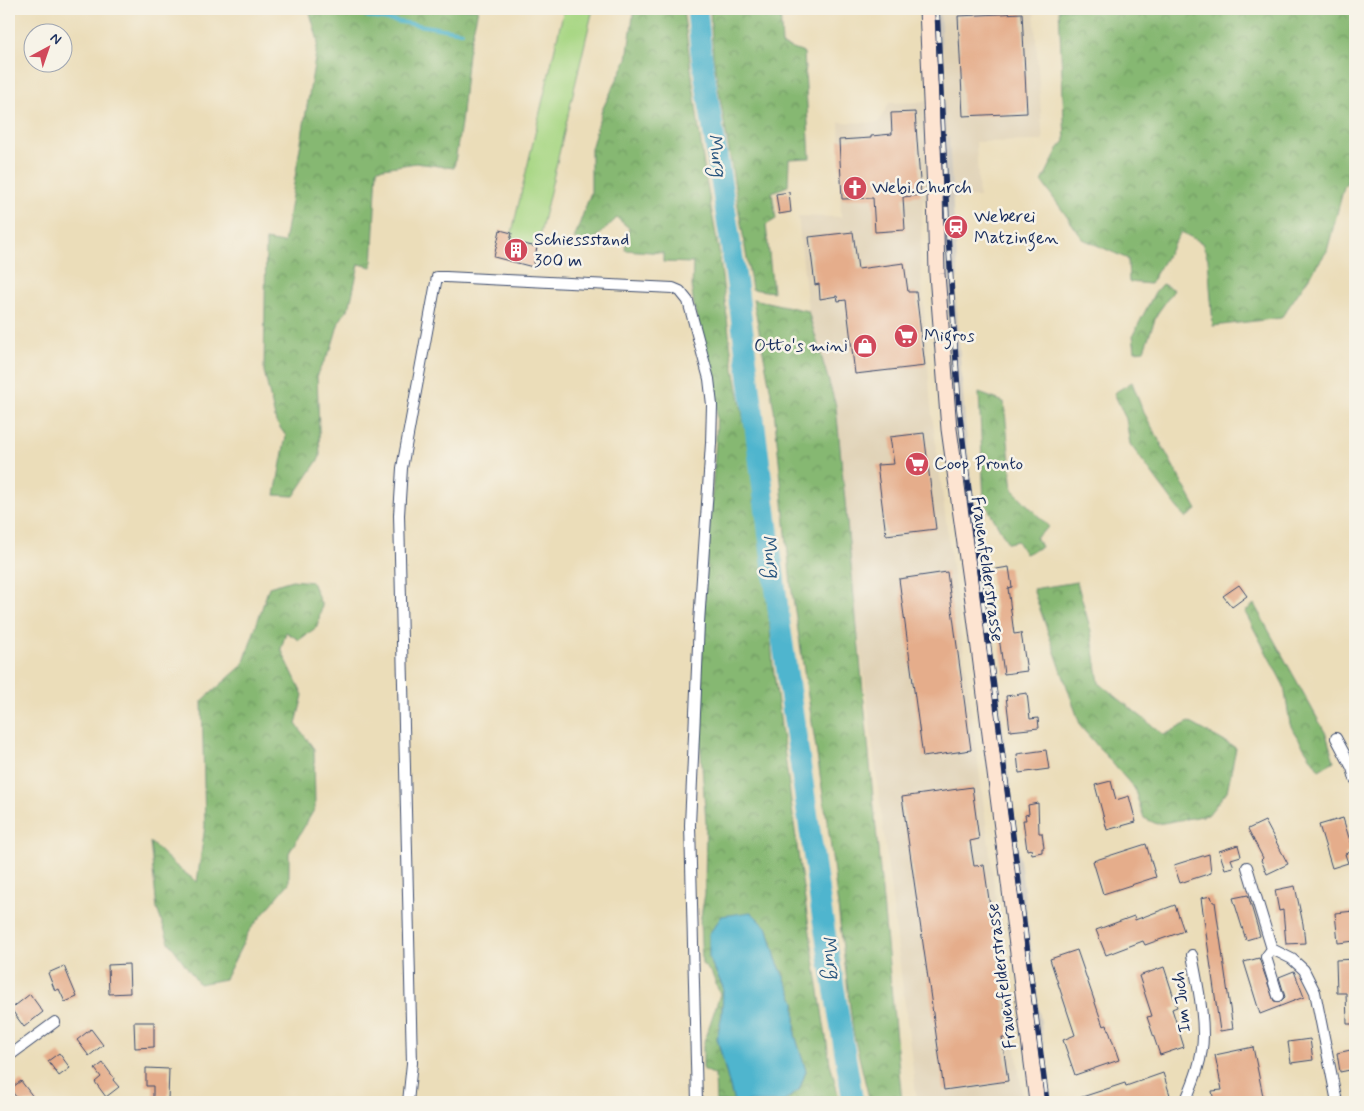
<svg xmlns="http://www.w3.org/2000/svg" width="1364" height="1111" viewBox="0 0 1364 1111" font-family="Mynerve,sans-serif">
  <defs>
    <pattern id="forest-crowns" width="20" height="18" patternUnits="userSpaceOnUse" patternTransform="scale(1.25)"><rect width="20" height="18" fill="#86b872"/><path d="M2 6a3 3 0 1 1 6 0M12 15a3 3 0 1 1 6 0" fill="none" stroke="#6d9661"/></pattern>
  </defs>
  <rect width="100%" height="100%" fill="#f7f3e8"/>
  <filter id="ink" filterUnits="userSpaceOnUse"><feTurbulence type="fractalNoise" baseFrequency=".02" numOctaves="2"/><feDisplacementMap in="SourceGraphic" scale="10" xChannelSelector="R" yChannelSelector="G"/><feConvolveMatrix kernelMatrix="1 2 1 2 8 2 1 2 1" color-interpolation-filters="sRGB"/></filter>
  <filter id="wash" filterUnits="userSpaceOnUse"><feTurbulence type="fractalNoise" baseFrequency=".0096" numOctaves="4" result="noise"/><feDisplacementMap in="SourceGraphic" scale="20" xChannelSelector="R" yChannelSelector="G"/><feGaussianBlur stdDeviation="1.12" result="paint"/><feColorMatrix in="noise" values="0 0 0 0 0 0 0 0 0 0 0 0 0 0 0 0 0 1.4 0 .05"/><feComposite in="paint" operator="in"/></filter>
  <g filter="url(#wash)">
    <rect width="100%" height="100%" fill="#ebddb9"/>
    <path fill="#e0d2b6" d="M 940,9 L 1034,9 L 1043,141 L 976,142 L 979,197 L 923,200 L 920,256 L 931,407 L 1023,1102 L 917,1102 L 855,603 L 836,407 L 808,310 L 798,216 L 841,217 L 839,122 L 878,123 L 889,103 L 944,101 Z"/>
    <path fill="#c9c3b8" d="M 933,9 L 940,9 L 946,137 L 949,136 L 954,225 L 958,225 L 958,232 L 955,232 L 958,278 L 954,279 L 967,447 L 1051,1102 L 1044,1102 L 956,409 L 945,273 Z"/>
    <path fill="url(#forest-crowns)" stroke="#507468" d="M 309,9 L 478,9 L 468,53 L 461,123 L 454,168 L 416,163 L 377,169 L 372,267 L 359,264 L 350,305 L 339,322 L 331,349 L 317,374 L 320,457 L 294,496 L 275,495 L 286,436 L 276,422 L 264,371 L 266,240 L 284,243 L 318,41 Z
      M 634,9 L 683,9 L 705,174 L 719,252 L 732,358 L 749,448 L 766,582 L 773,666 L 800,868 L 830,1063 L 840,1102 L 783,1102 L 799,1090 L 806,1071 L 795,1035 L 795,1002 L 776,959 L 768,929 L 709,958 L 723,987 L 722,1015 L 717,1038 L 734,1102 L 716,1102 L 715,1075 L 703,1069 L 703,1045 L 720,994 L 712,974 L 702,964 L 700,922 L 705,894 L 706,823 L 697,696 L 716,440 L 717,403 L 714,386 L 694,307 L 692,290 L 693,263 L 663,262 L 663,253 L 625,250 L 629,228 L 617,218 L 589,244 L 574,239 L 591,192 L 591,149 L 602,110 L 627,59 Z
      M 710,9 L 780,9 L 782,45 L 804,53 L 810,158 L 789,159 L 788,186 L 772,192 L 776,219 L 766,225 L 773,292 L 752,289 L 713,56 Z
      M 1059,9 L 1355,9 L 1355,168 L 1344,187 L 1327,251 L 1281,318 L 1213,326 L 1208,259 L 1202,243 L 1181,232 L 1150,284 L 1129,282 L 1128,259 L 1083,239 L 1042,182 L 1058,149 L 1065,141 Z
      M 1162,284 L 1174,290 L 1157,314 L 1144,350 L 1135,351 L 1133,335 L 1155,292 Z
      M 753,299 L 808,311 L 836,406 L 902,1102 L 870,1102 L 853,1032 L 830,840 L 791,585 L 774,409 Z
      M 1132,382 L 1142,409 L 1197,510 L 1185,518 L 1130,444 L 1126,419 L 1114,393 Z
      M 979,393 L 1004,402 L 1013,490 L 1049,527 L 1036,537 L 1041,547 L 1025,554 L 1017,541 L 1008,543 L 984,502 Z
      M 292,580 L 312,582 L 322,606 L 317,627 L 299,640 L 286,632 L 281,649 L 303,695 L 296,724 L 314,749 L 315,808 L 289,853 L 289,883 L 249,931 L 225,979 L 199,984 L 169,942 L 157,909 L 150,842 L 176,866 L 197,882 L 205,826 L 202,701 L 243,665 L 269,587 Z
      M 1077,582 L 1091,631 L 1099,683 L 1164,735 L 1189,722 L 1236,748 L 1227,791 L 1208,815 L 1157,824 L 1144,818 L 1134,788 L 1081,727 L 1033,589 Z
      M 1254,604 L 1326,734 L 1334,761 L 1319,770 L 1294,732 L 1290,724 L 1284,686 L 1245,612 Z"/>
    <path fill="#a9d785" stroke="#628372" d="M 564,9 L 593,9 L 537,247 L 510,241 Z"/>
    <path fill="#50b5ce" stroke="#367296" d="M 751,912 L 768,929 L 776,959 L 795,1002 L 795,1035 L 806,1071 L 799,1090 L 783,1102 L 734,1102 L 717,1038 L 722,1015 L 723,987 L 709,958 L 709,934 L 722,916 Z"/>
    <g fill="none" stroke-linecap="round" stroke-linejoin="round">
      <path stroke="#50b5ce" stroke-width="4" d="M 351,9 L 369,17 L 462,32"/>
      <path stroke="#50b5ce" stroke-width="21" d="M 697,9 L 701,52 L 737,285 L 780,624 L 822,914 L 853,1102"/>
    </g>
    <g id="blocks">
      <path fill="#e5ad8b" d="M 1022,13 L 1027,113 L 963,116 L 958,16 Z
        M 915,112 L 921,195 L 903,197 L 905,230 L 875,232 L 873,198 L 842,199 L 839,140 L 871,138 L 871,136 L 892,134 L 891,113 Z
        M 789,192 L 791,212 L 779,214 L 776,194 Z
        M 500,230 L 512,233 L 510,241 L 537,247 L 533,267 L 494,257 Z
        M 853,232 L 858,269 L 904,263 L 908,292 L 916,292 L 925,366 L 855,374 L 846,300 L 838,301 L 837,296 L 820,299 L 819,284 L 815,285 L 809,237 Z
        M 924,433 L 936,529 L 886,535 L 877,465 L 894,464 L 890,437 Z
        M 1009,567 L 1012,587 L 1008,588 L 1014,634 L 1021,633 L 1027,671 L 1004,674 L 990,570 Z
        M 947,572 L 971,750 L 923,757 L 899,579 Z
        M 1239,585 L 1247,596 L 1232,607 L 1223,596 Z
        M 1027,693 L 1030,719 L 1038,718 L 1039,728 L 1010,731 L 1006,696 Z
        M 1046,750 L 1049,769 L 1019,773 L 1017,754 Z
        M 1111,781 L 1116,800 L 1129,796 L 1136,822 L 1107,830 L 1095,785 Z
        M 972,787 L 979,839 L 970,841 L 974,866 L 984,865 L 1009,1038 L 1002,1038 L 1008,1081 L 944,1090 L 902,797 Z
        M 1038,803 L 1039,833 L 1042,833 L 1044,848 L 1042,848 L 1042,852 L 1032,854 L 1031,849 L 1027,850 L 1023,820 L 1026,820 L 1025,815 L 1029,814 L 1028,805 Z
        M 1343,818 L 1353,851 L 1345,854 L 1348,863 L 1332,868 L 1319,825 Z
        M 1265,821 L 1288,864 L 1267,874 L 1261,860 L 1263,858 L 1248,829 Z
        M 1146,844 L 1156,877 L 1103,894 L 1093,861 Z
        M 1238,845 L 1241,856 L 1231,859 L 1234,867 L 1225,869 L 1219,851 Z
        M 1209,854 L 1211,873 L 1180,883 L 1174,865 Z
        M 1295,886 L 1303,924 L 1305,943 L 1286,944 L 1283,910 L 1279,911 L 1275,890 Z
        M 1248,895 L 1260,936 L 1246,940 L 1233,898 Z
        M 1211,896 L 1213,902 L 1215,902 L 1233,1029 L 1220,1031 L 1201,898 Z
        M 1175,905 L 1184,931 L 1145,945 L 1143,941 L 1106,955 L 1096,930 L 1134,916 L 1135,920 Z
        M 1354,911 L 1355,941 L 1338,943 L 1335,913 Z
        M 1077,950 L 1103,1026 L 1107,1025 L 1119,1060 L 1075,1075 L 1063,1040 L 1075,1035 L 1050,959 Z
        M 1259,958 L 1274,1001 L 1280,1002 L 1285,997 L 1279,977 L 1294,971 L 1304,997 L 1260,1014 L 1244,962 Z
        M 1355,959 L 1355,1024 L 1347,1024 L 1346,993 L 1337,993 L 1336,960 Z
        M 129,964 L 130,993 L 109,994 L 108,965 Z
        M 64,966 L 77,997 L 65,1002 L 59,989 L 55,991 L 48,973 Z
        M 1164,967 L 1177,1007 L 1172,1009 L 1184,1047 L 1160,1055 L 1147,1017 L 1152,1016 L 1139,976 Z
        M 30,994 L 43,1012 L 24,1027 L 11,1009 Z
        M 134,1022 L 154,1022 L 154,1047 L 135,1048 Z
        M 91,1029 L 103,1045 L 89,1056 L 77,1040 Z
        M 1310,1039 L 1313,1060 L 1291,1063 L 1288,1042 Z
        M 1253,1047 L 1264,1101 L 1214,1102 L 1212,1091 L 1222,1090 L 1215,1055 Z
        M 1355,1049 L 1355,1069 L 1340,1072 L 1337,1053 Z
        M 59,1053 L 70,1068 L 59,1076 L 48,1061 Z
        M 103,1063 L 114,1078 L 113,1080 L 119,1087 L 106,1097 L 95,1082 L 101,1077 L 95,1069 Z
        M 146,1068 L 169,1069 L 168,1100 L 153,1100 L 153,1086 L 146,1086 Z
        M 1163,1073 L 1170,1095 L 1147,1102 L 1073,1102 L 1073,1100 L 1125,1083 L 1126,1086 Z
        M 21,1081 L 37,1102 L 20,1102 L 10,1089 Z"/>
    </g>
  </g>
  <g filter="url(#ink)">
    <use href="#blocks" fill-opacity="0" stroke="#3a496c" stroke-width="1"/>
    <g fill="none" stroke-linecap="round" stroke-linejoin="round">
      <g stroke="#3a496c" stroke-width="12">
        <path id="minor" d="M 1336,738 L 1352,768 L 1355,779
          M 1247,867 L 1272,949 L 1292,959 L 1304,970 L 1315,992 L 1337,1102
          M 1272,949 L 1266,957 L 1278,996
          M 9,1056 L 55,1022
          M 408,1102 L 412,1063 L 399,515 L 402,468 L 437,277 L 446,277 L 673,288 L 680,291 L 688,301 L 709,379 L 712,405 L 711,443 L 699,623 L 690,825 L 697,1102
          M 1185,1102 C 1194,1081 1203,1059 1203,1035 C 1203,1009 1197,981 1192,955"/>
      </g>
      <g stroke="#3a496c" stroke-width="17">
        <path id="secondary" d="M 927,9 L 935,192 L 937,274 L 949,429 L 973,601 L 1037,1102"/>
      </g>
      <use href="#minor" stroke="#fff" stroke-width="10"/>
      <use href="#secondary" stroke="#fde4d1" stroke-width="15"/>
      <g stroke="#1b2f5e" stroke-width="5.5">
        <path id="rail" d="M 937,9 L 947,218 L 959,408 L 972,516 L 1047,1102"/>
      </g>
      <use href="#rail" stroke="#f7f3e8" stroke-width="4" stroke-dasharray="11" stroke-linecap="butt"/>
    </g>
  </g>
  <defs>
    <g id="church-disc" transform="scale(1.25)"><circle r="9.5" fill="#d1495b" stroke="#f7f3e8"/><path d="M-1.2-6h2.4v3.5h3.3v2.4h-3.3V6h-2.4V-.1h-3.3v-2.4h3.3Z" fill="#fff"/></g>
    <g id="station-disc" transform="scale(1.25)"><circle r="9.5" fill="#d1495b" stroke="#f7f3e8"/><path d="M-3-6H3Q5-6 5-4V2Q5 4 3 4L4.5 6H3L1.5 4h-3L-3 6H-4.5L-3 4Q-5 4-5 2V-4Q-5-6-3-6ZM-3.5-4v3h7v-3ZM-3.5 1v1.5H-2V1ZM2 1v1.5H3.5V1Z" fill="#fff"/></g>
    <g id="building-disc" transform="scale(1.25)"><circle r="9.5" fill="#d1495b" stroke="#f7f3e8"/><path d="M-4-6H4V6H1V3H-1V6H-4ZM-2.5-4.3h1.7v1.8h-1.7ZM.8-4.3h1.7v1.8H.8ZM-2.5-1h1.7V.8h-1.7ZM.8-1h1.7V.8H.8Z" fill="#fff"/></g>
    <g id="supermarket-disc" transform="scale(1.25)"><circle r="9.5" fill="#d1495b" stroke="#f7f3e8"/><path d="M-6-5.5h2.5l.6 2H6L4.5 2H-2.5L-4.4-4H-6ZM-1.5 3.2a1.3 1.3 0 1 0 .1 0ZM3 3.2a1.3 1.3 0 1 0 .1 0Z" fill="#fff"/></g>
    <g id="shop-disc" transform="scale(1.25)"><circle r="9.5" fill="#d1495b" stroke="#f7f3e8"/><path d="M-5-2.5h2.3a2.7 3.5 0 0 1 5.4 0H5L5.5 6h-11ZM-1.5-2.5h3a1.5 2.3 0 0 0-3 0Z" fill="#fff"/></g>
  </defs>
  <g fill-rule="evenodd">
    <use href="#church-disc" x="855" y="188"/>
    <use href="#station-disc" x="956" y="227"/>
    <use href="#building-disc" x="516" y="250"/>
    <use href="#supermarket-disc" x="906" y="336"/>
    <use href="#shop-disc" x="865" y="346"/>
    <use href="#supermarket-disc" x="917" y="464"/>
  </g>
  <g text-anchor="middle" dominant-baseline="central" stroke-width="5" stroke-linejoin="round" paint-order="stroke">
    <g font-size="18" fill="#1b2f5e" stroke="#f7f3e8" text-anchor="start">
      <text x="872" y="188">Webi.Church</text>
      <text x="974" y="217">Weberei<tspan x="974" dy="21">Matzingen</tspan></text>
      <text x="534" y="240">Schiessstand<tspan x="534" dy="21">300 m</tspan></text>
      <text x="924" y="336">Migros</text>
      <text x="848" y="346" text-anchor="end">Otto's mini</text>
      <text x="934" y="464">Coop Pronto</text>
    </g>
    <g font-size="18" fill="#1b2f5e" stroke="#f7f3e8">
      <text transform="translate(987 569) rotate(82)">Frauenfelderstrasse</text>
      <text transform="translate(1002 976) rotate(-97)">Frauenfelderstrasse</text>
      <text transform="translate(1182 1002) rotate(-96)">Im Juch</text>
    </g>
    <g font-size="19" font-style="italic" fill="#2b5780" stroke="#f7f3e8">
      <text transform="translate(717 155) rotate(82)">Murg</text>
      <text transform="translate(771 556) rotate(82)">Murg</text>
      <text transform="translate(831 957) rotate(81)">Murg</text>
    </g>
  </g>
  <rect width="1364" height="1111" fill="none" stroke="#f7f3e8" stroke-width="30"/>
  <g transform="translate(48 48) rotate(40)"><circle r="24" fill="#f7f3e8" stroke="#9fa5b1"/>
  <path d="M0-4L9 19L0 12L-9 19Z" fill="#d1495b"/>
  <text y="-8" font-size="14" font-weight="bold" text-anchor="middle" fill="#1b2f5e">N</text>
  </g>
</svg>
